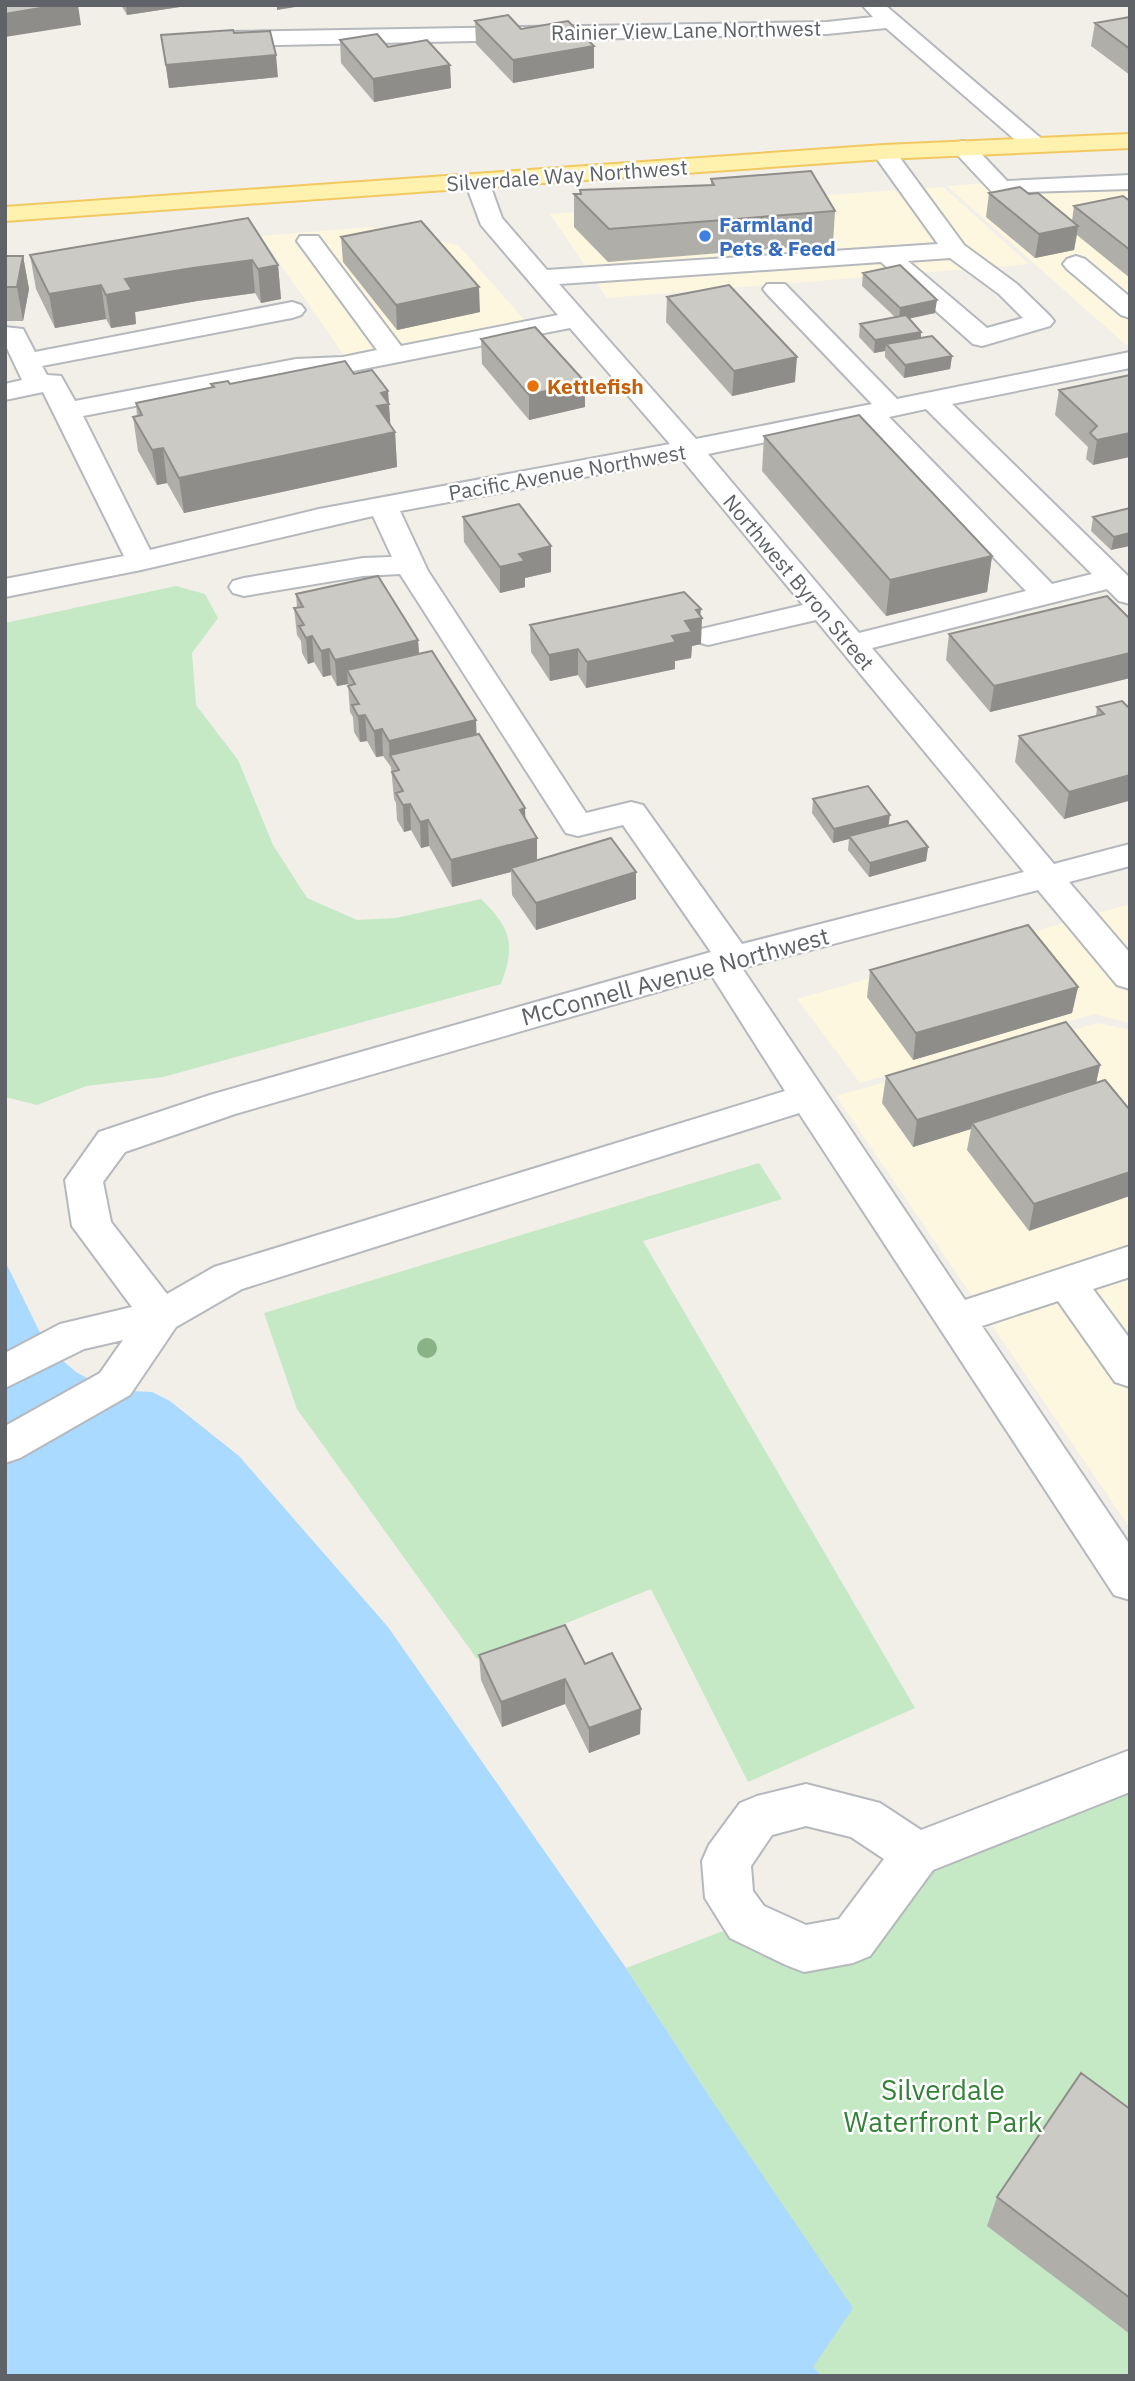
<svg xmlns="http://www.w3.org/2000/svg" width="1135" height="2381" viewBox="0 0 1135 2381" font-family="'IBM Plex Sans',sans-serif">
  <rect width="100%" height="100%" fill="#f1efe8"/>
  <path fill="#fef7e0" d="M 1130,173 L 1130,344 L 1126,345 L 947,186 Z
    M 943,187 L 1029,264 L 607,298 L 550,214 Z
    M 371,227 L 458,245 L 527,323 L 346,358 L 261,236 Z
    M 1130,904 L 1130,1023 L 1094,1014 L 860,1083 L 797,999 Z
    M 1098,1023 L 1130,1030 L 1130,1528 L 836,1096 Z"/>
  <path fill="#c5e8c5" d="M 176,586 L 205,594 L 218,618 L 192,653 L 196,705 L 238,760 L 273,845 L 307,898 L 357,920 L 396,918 L 481,899 C 511,928 516,944 501,984 L 163,1077 L 86,1086 L 37,1105 L 5,1097 L 5,623 Z
    M 759,1163 L 782,1199 L 643,1241 L 915,1708 L 748,1782 L 651,1589 L 477,1659 L 297,1409 L 264,1313 Z
    M 1130,1771 L 1130,2376 L 822,2376 L 813,2368 L 717,2108 L 626,1968 L 747,1922 L 804,1949 L 916,1854 Z"/>
  <path fill="#aadaff" d="M 5,1261 L 47,1347 L 76,1372 L 109,1390 L 152,1392 L 170,1401 L 239,1456 L 388,1627 L 626,1968 L 717,2108 L 853,2308 L 813,2367 L 822,2376 L 5,2376 Z"/>
  <g fill="none" stroke-linecap="round" stroke-linejoin="round">
    <g stroke="#b5b8bc" stroke-width="4">
      <path id="minor" d="M 862,5 L 885,5 L 1043,140 L 1047,145 L 1043,150 L 1027,150 L 886,28 L 827,34 L 228,46 L 217,39 L 228,32 L 827,22 L 873,17 Z
        M 963,141 L 971,143 L 1007,181 L 1130,175 L 1130,189 L 993,193 L 951,148 L 955,143 Z
        M 884,145 L 892,147 L 964,245 L 1017,284 L 1050,316 L 1054,321 L 1050,326 L 982,346 L 973,344 L 881,262 L 559,284 L 696,439 L 872,404 L 767,294 L 763,289 L 767,284 L 785,284 L 897,399 L 1130,352 L 1130,368 L 952,404 L 1130,578 L 1130,604 L 1119,601 L 1107,589 L 872,648 L 1054,864 L 1130,844 L 1130,866 L 1069,882 L 1130,953 L 1130,989 L 1117,985 L 1038,890 L 742,968 L 965,1300 L 1130,1246 L 1130,1277 L 1093,1289 L 1130,1339 L 1130,1387 L 1115,1382 L 1058,1301 L 982,1326 L 1130,1545 L 1130,1600 L 1114,1595 L 799,1113 L 242,1289 L 176,1327 L 130,1395 L 20,1458 L 5,1463 L 5,1426 L 100,1373 L 123,1340 L 84,1349 L 5,1388 L 5,1353 L 60,1324 L 132,1307 L 72,1226 L 65,1180 L 99,1132 L 210,1095 L 711,952 L 623,825 L 578,836 L 566,833 L 400,574 L 363,576 L 244,596 L 233,593 L 229,587 L 233,581 L 244,578 L 363,558 L 392,557 L 373,516 L 141,570 L 5,597 L 5,579 L 124,556 L 43,392 L 5,400 L 5,384 L 22,380 L 5,344 L 5,327 L 23,329 L 35,352 L 292,302 L 301,305 L 305,310 L 301,315 L 292,318 L 42,366 L 47,375 L 61,376 L 75,401 L 296,359 L 343,357 L 377,350 L 297,241 L 300,236 L 318,236 L 401,346 L 558,315 L 481,225 L 465,182 L 469,177 L 485,177 L 489,182 L 502,218 L 547,270 L 938,244 L 872,152 L 876,147 ZM 950,258 L 999,294 L 1023,318 L 987,328 L 908,261 ZM 570,328 L 670,444 L 319,509 L 150,550 L 83,416 L 296,375 L 343,373 ZM 926,409 L 1092,574 L 1052,584 L 889,417 ZM 863,422 L 1026,591 L 859,633 L 708,454 ZM 682,459 L 803,605 L 697,630 L 693,636 L 697,642 L 708,645 L 816,620 L 1024,872 L 742,944 L 643,805 L 631,802 L 586,813 L 428,571 L 400,511 ZM 712,976 L 785,1091 L 214,1267 L 167,1294 L 111,1222 L 103,1182 L 125,1152 L 235,1114 Z
        M 1076,256 L 1085,259 L 1130,297 L 1130,318 L 1121,315 L 1067,269 L 1063,264 L 1067,259 Z
        M 1130,1750 L 1130,1792 L 933,1870 L 870,1956 L 853,1963 L 804,1972 L 786,1965 L 730,1938 L 705,1898 L 702,1861 L 709,1845 L 740,1803 L 757,1796 L 806,1784 L 880,1803 L 921,1830 ZM 806,1826 L 851,1837 L 884,1859 L 839,1919 L 806,1925 L 764,1906 L 753,1891 L 751,1866 L 772,1835 Z"/>
    </g>
    <g stroke="#f2c960" stroke-width="4">
      <path id="major" d="M 1130,134 L 1130,148 L 884,159 L 5,221 L 5,207 L 884,145 Z"/>
    </g>
    <use href="#minor" fill="#fff" fill-rule="evenodd"/>
    <use href="#major" fill="#fff2af" fill-rule="evenodd"/>
  </g>
  <circle fill="#89b387" cx="427" cy="1348" r="10"/>
  <path fill="#afaea9" d="M 121,5 L 193,5 L 127,15 Z
    M 1130,17 L 1130,75 L 1091,46 L 1095,23 Z
    M 475,21 L 521,29 L 594,46 L 594,68 L 513,83 L 476,44 Z
    M 234,33 L 278,77 L 169,88 L 161,35 Z
    M 340,40 L 450,65 L 451,88 L 374,102 L 341,63 Z
    M 711,179 L 835,211 L 833,244 L 608,262 L 574,227 L 574,194 L 580,194 L 580,190 L 711,185 Z
    M 989,193 L 1029,194 L 1072,221 L 1074,206 L 1130,201 L 1130,278 L 1077,235 L 1074,250 L 1035,258 L 986,217 Z
    M 248,218 L 278,265 L 281,299 L 261,303 L 255,293 L 197,301 L 135,312 L 136,324 L 111,328 L 106,319 L 55,328 L 36,289 L 30,255 Z
    M 341,237 L 480,312 L 397,330 L 343,262 Z
    M 5,256 L 23,256 L 29,289 L 23,321 L 5,321 Z
    M 863,273 L 935,313 L 909,318 L 921,332 L 921,338 L 952,356 L 950,369 L 904,378 L 885,357 L 885,351 L 874,353 L 859,337 L 860,324 L 895,317 L 862,286 Z
    M 667,297 L 795,382 L 732,396 L 666,322 Z
    M 481,339 L 585,407 L 529,420 L 482,364 Z
    M 354,374 L 388,391 L 390,425 L 395,432 L 397,467 L 184,513 L 167,483 L 157,485 L 138,451 L 133,417 L 137,416 L 136,403 L 212,388 L 211,384 L 230,384 Z
    M 1130,375 L 1093,465 L 1086,459 L 1088,447 L 1055,415 L 1059,390 Z
    M 764,436 L 992,556 L 987,592 L 886,616 L 762,471 Z
    M 1130,508 L 1111,550 L 1091,531 L 1093,517 Z
    M 463,517 L 551,546 L 551,572 L 525,578 L 525,587 L 500,593 L 464,542 Z
    M 296,594 L 418,640 L 419,654 L 476,720 L 476,735 L 526,818 L 537,860 L 636,899 L 536,930 L 512,895 L 511,872 L 452,887 L 429,846 L 421,848 L 411,830 L 404,832 L 397,820 L 396,803 L 394,799 L 391,767 L 383,756 L 376,757 L 367,741 L 360,742 L 354,732 L 353,717 L 350,712 L 348,684 L 337,686 L 331,675 L 323,677 L 314,662 L 308,664 L 302,653 L 301,641 L 297,635 L 294,608 L 297,608 Z
    M 700,616 L 701,644 L 692,646 L 691,658 L 675,661 L 675,669 L 586,688 L 578,675 L 550,681 L 531,652 L 530,625 Z
    M 1130,619 L 1130,678 L 990,712 L 946,660 L 949,634 Z
    M 1097,707 L 1130,709 L 1130,803 L 1128,801 L 1064,819 L 1015,762 L 1019,736 L 1096,716 Z
    M 813,799 L 888,825 L 928,847 L 926,861 L 869,877 L 848,850 L 849,839 L 833,843 L 812,813 Z
    M 870,970 L 1078,987 L 1072,1013 L 913,1060 L 867,997 Z
    M 1100,1065 L 1096,1083 L 1029,1231 L 967,1150 L 971,1129 L 913,1147 L 882,1103 L 886,1076 Z
    M 479,1655 L 585,1664 L 640,1734 L 589,1753 L 565,1704 L 502,1727 L 481,1680 Z
    M 1130,2109 L 1130,2334 L 987,2226 L 997,2197 Z"/>
  <path fill="#8f8d8a" d="M 58,5 L 78,5 L 81,25 L 5,37 L 5,14 Z
    M 126,5 L 193,5 L 127,15 Z
    M 277,5 L 308,5 L 277,10 Z
    M 594,46 L 594,68 L 513,83 L 513,60 Z
    M 276,55 L 278,77 L 169,88 L 166,65 Z
    M 450,65 L 451,88 L 374,102 L 373,79 Z
    M 1078,226 L 1074,250 L 1035,258 L 1039,234 Z
    M 23,256 L 29,289 L 23,321 L 17,287 Z
    M 252,260 L 255,293 L 197,301 L 135,312 L 136,324 L 111,328 L 106,295 L 125,279 L 193,268 Z
    M 278,265 L 281,299 L 261,303 L 258,269 Z
    M 101,285 L 106,319 L 55,328 L 49,294 Z
    M 479,287 L 480,312 L 397,330 L 396,305 Z
    M 937,300 L 935,313 L 899,321 L 900,308 Z
    M 921,332 L 920,345 L 886,344 L 885,351 L 874,353 L 875,340 Z
    M 952,356 L 950,369 L 904,378 L 905,365 Z
    M 797,357 L 795,382 L 732,396 L 734,371 Z
    M 585,382 L 585,407 L 529,420 L 529,395 Z
    M 388,391 L 391,433 L 395,432 L 397,467 L 184,513 L 179,478 L 377,406 L 381,393 Z
    M 1130,433 L 1130,457 L 1093,465 L 1097,440 Z
    M 163,448 L 167,483 L 157,485 L 152,450 Z
    M 1130,533 L 1130,546 L 1111,550 L 1114,537 Z
    M 551,546 L 551,572 L 525,578 L 525,587 L 500,593 L 500,567 L 519,554 Z
    M 992,556 L 987,592 L 886,616 L 890,580 Z
    M 701,609 L 700,618 L 702,618 L 701,644 L 692,646 L 691,658 L 675,661 L 675,669 L 586,688 L 587,662 L 672,636 L 696,610 Z
    M 312,636 L 314,662 L 308,664 L 306,638 Z
    M 418,640 L 420,667 L 347,670 L 348,684 L 337,686 L 335,660 Z
    M 329,649 L 331,675 L 323,677 L 321,651 Z
    M 578,649 L 578,675 L 550,681 L 549,655 Z
    M 1130,653 L 1130,678 L 990,712 L 994,686 Z
    M 365,715 L 367,741 L 360,742 L 358,716 Z
    M 476,720 L 477,746 L 390,755 L 390,767 L 389,741 Z
    M 382,729 L 383,756 L 376,757 L 374,731 Z
    M 1130,775 L 1130,792 L 1128,801 L 1064,819 L 1069,792 Z
    M 410,804 L 411,830 L 404,832 L 403,805 Z
    M 525,808 L 526,835 L 520,810 Z
    M 890,815 L 888,829 L 849,836 L 849,839 L 833,843 L 834,829 Z
    M 428,820 L 429,846 L 421,848 L 420,822 Z
    M 537,838 L 537,865 L 511,868 L 511,872 L 452,887 L 451,860 Z
    M 928,847 L 926,861 L 869,877 L 870,863 Z
    M 636,872 L 636,899 L 536,930 L 536,903 Z
    M 1078,987 L 1072,1013 L 913,1060 L 916,1033 Z
    M 1100,1065 L 1094,1092 L 972,1123 L 971,1129 L 913,1147 L 917,1120 Z
    M 1130,1172 L 1130,1196 L 1029,1231 L 1034,1204 Z
    M 565,1679 L 565,1704 L 502,1727 L 501,1702 Z
    M 641,1709 L 640,1734 L 589,1753 L 589,1728 Z"/>
  <path fill="#cccac5" stroke="#8f8d8a" stroke-width="2" d="M 5,5 L 58,5 L 5,14 Z
    M 508,15 L 521,29 L 568,21 L 594,46 L 513,60 L 475,21 Z
    M 1130,17 L 1130,49 L 1095,23 Z
    M 233,30 L 234,33 L 270,31 L 276,55 L 166,65 L 161,35 Z
    M 377,34 L 388,47 L 427,40 L 450,65 L 373,79 L 340,40 Z
    M 811,171 L 835,211 L 609,229 L 574,194 L 581,194 L 580,190 L 714,185 L 711,179 Z
    M 1020,187 L 1029,194 L 1038,193 L 1078,226 L 1039,234 L 989,193 Z
    M 1123,196 L 1130,201 L 1130,250 L 1074,206 Z
    M 248,218 L 278,265 L 258,269 L 252,260 L 193,268 L 125,279 L 132,290 L 106,295 L 101,285 L 49,294 L 30,255 Z
    M 421,221 L 479,287 L 396,305 L 341,237 Z
    M 5,256 L 23,256 L 17,287 L 5,287 Z
    M 900,265 L 937,300 L 900,308 L 863,273 Z
    M 729,285 L 797,357 L 734,371 L 667,297 Z
    M 906,315 L 921,332 L 875,340 L 860,324 Z
    M 535,327 L 585,382 L 529,395 L 481,339 Z
    M 932,336 L 952,356 L 905,365 L 886,344 Z
    M 345,361 L 354,374 L 372,370 L 388,391 L 381,393 L 389,404 L 377,406 L 395,432 L 179,478 L 163,448 L 152,450 L 133,417 L 142,415 L 136,403 L 214,387 L 211,384 L 228,381 L 230,384 Z
    M 1130,375 L 1130,433 L 1097,440 L 1090,433 L 1097,426 L 1059,390 Z
    M 859,415 L 992,556 L 890,580 L 764,436 Z
    M 519,504 L 551,546 L 519,554 L 525,561 L 500,567 L 463,517 Z
    M 1130,508 L 1130,533 L 1114,537 L 1093,517 Z
    M 378,576 L 418,640 L 335,660 L 329,649 L 321,651 L 312,636 L 306,638 L 299,626 L 304,625 L 294,608 L 303,607 L 296,594 Z
    M 684,592 L 701,609 L 696,610 L 702,618 L 685,621 L 692,632 L 672,636 L 676,642 L 587,662 L 578,649 L 549,655 L 530,625 Z
    M 1107,596 L 1130,619 L 1130,653 L 994,686 L 949,634 Z
    M 432,651 L 476,720 L 389,741 L 382,729 L 374,731 L 365,715 L 358,716 L 352,705 L 359,704 L 348,686 L 355,684 L 347,670 Z
    M 1122,701 L 1130,709 L 1130,775 L 1069,792 L 1019,736 L 1104,714 L 1097,707 Z
    M 479,734 L 525,808 L 520,810 L 537,838 L 451,860 L 428,820 L 420,822 L 410,804 L 403,805 L 396,793 L 403,791 L 392,772 L 399,770 L 390,755 Z
    M 868,786 L 890,815 L 834,829 L 813,799 Z
    M 907,821 L 928,847 L 870,863 L 849,836 Z
    M 611,838 L 636,872 L 536,903 L 511,868 Z
    M 1028,925 L 1078,987 L 916,1033 L 870,970 Z
    M 1066,1022 L 1100,1065 L 917,1120 L 886,1076 Z
    M 1105,1080 L 1130,1110 L 1130,1172 L 1034,1204 L 972,1123 Z
    M 565,1625 L 585,1664 L 612,1653 L 641,1709 L 589,1728 L 565,1679 L 501,1702 L 479,1655 Z
    M 1081,2073 L 1130,2109 L 1130,2298 L 997,2197 Z"/>
  <circle fill="#3f7fe0" stroke="#fff" stroke-width="2.5" cx="705" cy="236" r="7"/>
  <circle fill="#e8710a" stroke="#fff" stroke-width="2.5" cx="533" cy="386" r="7"/>
  <g text-anchor="middle" dominant-baseline="central" stroke-width="5" stroke-linejoin="round" paint-order="stroke">
    <g font-size="21" fill="#5f6368" stroke="#fff">
      <text transform="translate(686 30) rotate(-1)">Rainier View Lane Northwest</text>
      <text transform="translate(567 175) rotate(-4)">Silverdale Way Northwest</text>
      <text transform="translate(567 472) rotate(-10)">Pacific Avenue Northwest</text>
      <text transform="translate(799 582) rotate(50)">Northwest Byron Street</text>
    </g>
    <g font-size="21" font-weight="bold" fill="#366cbe" stroke="#fff" text-anchor="start">
      <text x="719" y="224">Farmland<tspan x="719" dy="24">Pets &amp; Feed</tspan></text>
    </g>
    <g font-size="21" font-weight="bold" fill="#c56008" stroke="#fff" text-anchor="start">
      <text x="547" y="386">Kettlefish</text>
    </g>
    <g font-size="24" fill="#5f6368" stroke="#fff">
      <text transform="translate(675 976) rotate(-15)">McConnell Avenue Northwest</text>
    </g>
    <g font-size="28" fill="#348238" stroke="#fff">
      <text x="943" y="2089">Silverdale<tspan x="943" dy="32">Waterfront Park</tspan></text>
    </g>
  </g>
  <rect width="1135" height="2381" fill="none" stroke="#5f6368" stroke-width="14"/>
</svg>
